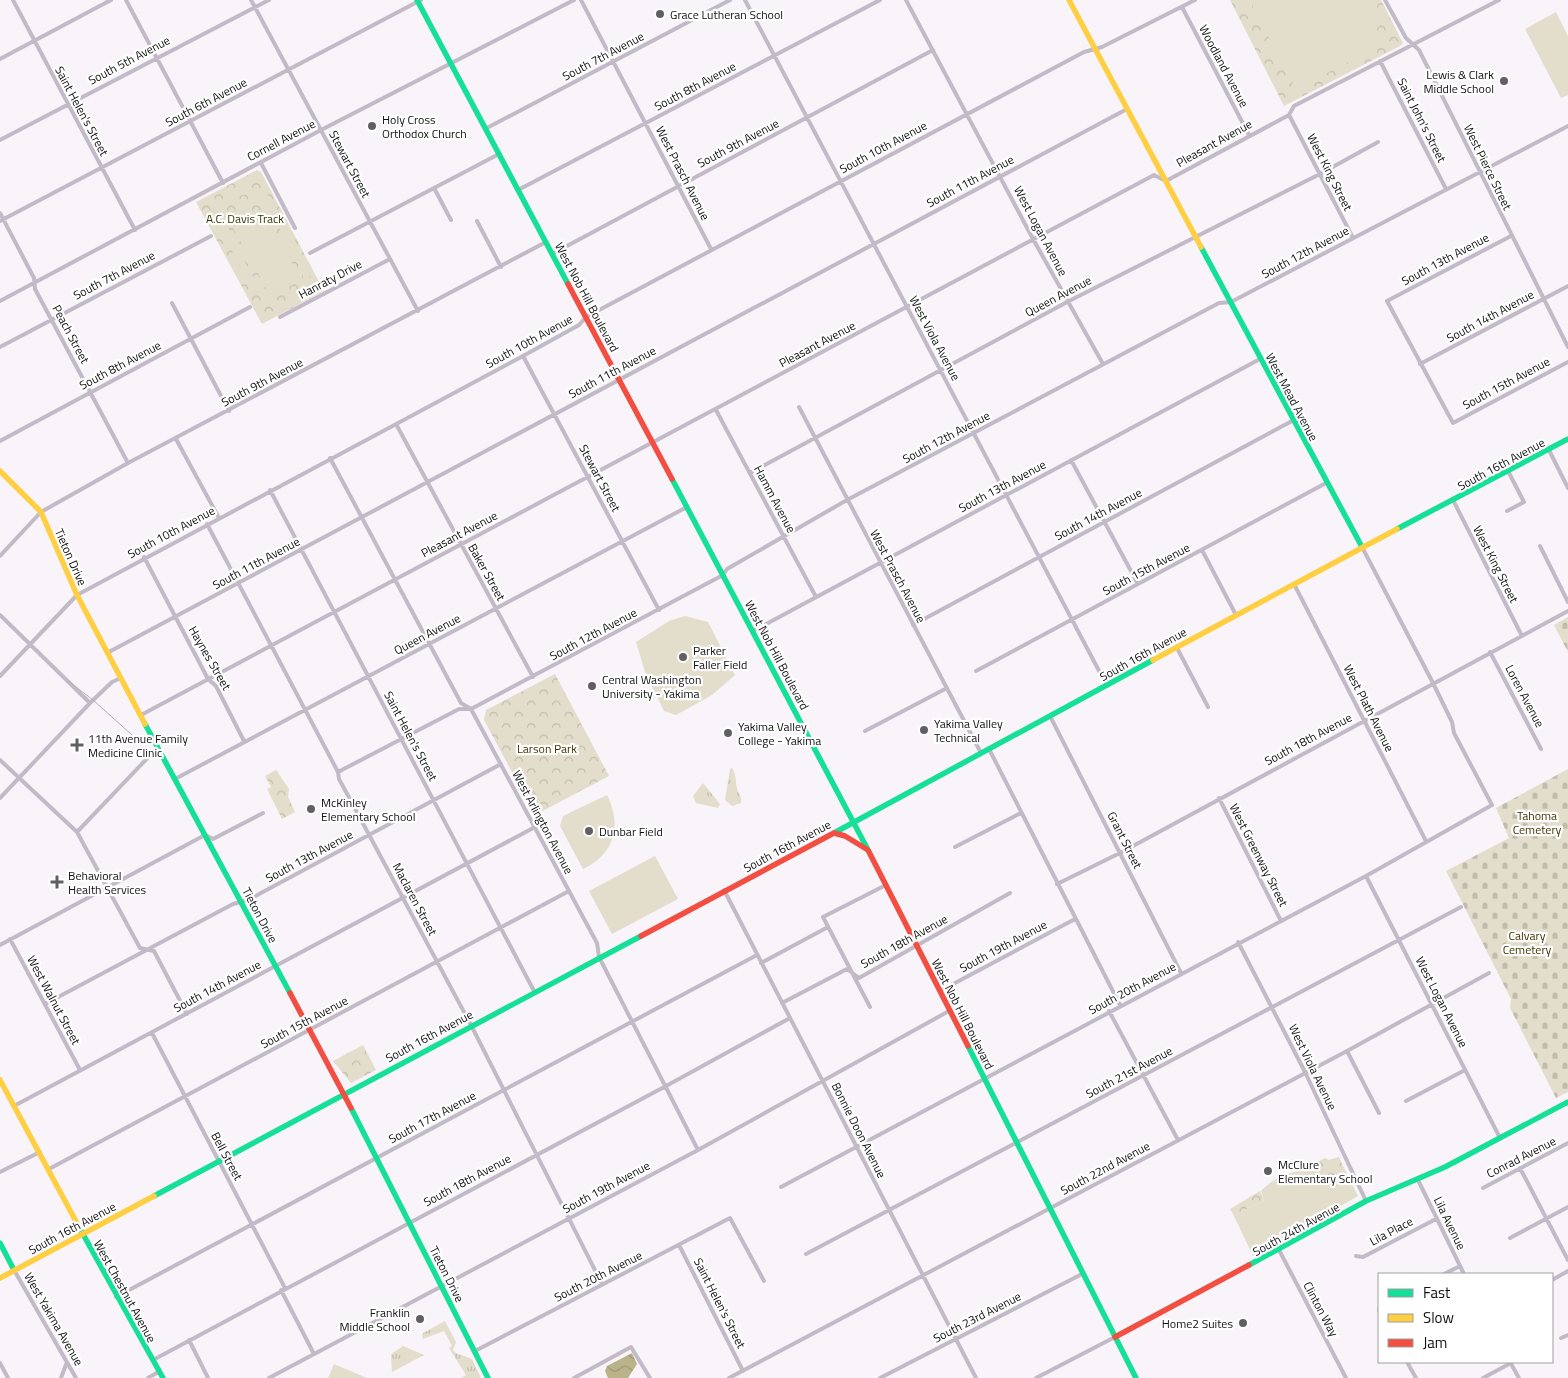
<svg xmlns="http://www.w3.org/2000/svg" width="1568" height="1378" viewBox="0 0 1568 1378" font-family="'Titillium Web',sans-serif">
  <defs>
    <pattern id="grass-tufts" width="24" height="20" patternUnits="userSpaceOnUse" patternTransform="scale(1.25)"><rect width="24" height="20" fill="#e3ddcb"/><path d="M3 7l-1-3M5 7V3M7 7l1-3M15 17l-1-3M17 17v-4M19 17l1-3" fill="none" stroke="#c2bcad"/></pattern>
    <pattern id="forest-crowns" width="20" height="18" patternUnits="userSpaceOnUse" patternTransform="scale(1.25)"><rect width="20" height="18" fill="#e3ddcb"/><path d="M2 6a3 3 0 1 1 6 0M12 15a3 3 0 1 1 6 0" fill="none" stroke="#c2bcad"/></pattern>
    <pattern id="cemetery-stones" width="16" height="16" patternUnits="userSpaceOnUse" patternTransform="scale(1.25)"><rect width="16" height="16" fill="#e3ddcb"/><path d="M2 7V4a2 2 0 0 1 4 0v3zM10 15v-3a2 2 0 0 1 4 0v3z" fill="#c2bcad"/></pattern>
    <pattern id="water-waves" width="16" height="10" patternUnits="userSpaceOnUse" patternTransform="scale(1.25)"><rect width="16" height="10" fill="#bab289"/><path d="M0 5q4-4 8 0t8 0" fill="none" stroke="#9f9875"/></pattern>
  </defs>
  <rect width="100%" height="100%" fill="#f8f4f9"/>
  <path fill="url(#grass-tufts)" d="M 732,768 C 737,777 735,779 737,788 C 738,794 742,795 741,803 L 732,806 L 725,800 L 730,769 Z
    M 703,783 L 720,804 L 718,808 L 696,803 L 693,796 Z
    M 445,1321 L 456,1342 L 453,1350 L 456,1353 L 472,1359 L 481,1378 L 461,1378 L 466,1375 L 449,1348 L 452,1346 L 444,1331 L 423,1339 L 422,1336 L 423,1333 Z
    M 403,1346 L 424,1355 L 392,1372 L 391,1354 Z"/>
  <path fill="url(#forest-crowns)" d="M 1230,0 L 1381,0 L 1403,43 L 1400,46 L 1284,106 Z
    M 257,170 L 261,172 L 324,291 L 262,324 L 196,202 Z
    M 555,674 L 609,776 L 535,815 L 484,720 L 486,710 Z
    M 276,770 L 289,789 L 288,797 L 295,812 L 282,819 L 267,789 L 271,787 L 265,776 Z
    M 363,1045 L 376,1070 L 351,1083 L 333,1061 Z
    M 1339,1157 L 1345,1170 L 1324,1180 L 1309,1166 L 1325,1158 L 1329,1160 Z
    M 1260,1191 L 1264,1200 L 1234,1216 L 1230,1209 Z"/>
  <path fill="url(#cemetery-stones)" d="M 1568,617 L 1568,652 L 1554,625 Z
    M 1568,769 L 1568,1092 L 1556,1098 L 1510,1008 L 1511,999 L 1446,871 L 1509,838 L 1496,808 Z"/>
  <path fill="#e3ddcb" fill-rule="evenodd" d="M 1374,0 L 1384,21 L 1371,26 L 1382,46 L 1298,87 L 1294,86 L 1250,1 Z
    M 1556,12 L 1568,36 L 1568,95 L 1561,98 L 1525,29 Z
    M 243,187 L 260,190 L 268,195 C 277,208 309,261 310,276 C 311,289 304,301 291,306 C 282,309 271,307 263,300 C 250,290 222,229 212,211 L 217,209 L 219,211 L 227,196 ZM 248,194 L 256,196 L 267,205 L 301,268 C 310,293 284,315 265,294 C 253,282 236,243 227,226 C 222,209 231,196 248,194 Z
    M 264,211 L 301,280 L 271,297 L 233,228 Z
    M 685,616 L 708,622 L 735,675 L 712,695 L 676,715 L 664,711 L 645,672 L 636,642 L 669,621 Z
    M 607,795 C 622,825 615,854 583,869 L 560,826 L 563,816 Z
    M 655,856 L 678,899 L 612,934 L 589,891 Z
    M 1309,1166 L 1311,1170 L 1319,1171 L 1324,1180 L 1345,1170 L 1358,1196 L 1253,1256 L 1234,1216 L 1264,1200 L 1261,1191 C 1274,1176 1292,1174 1309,1166 Z
    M 334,1364 L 367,1378 L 328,1378 Z"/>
  <path fill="url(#water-waves)" d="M 632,1353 L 637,1364 L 628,1378 L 608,1378 L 605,1371 L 607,1366 Z"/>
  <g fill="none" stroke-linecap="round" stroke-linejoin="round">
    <path stroke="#c3bac7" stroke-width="4" d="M 13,0 L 135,230
      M 126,0 L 223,183
      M 251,0 L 418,311
      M 581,0 L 711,249
      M 745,0 L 1107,686
      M 906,0 L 1033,239 L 1103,364
      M 1385,0 L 1406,38 L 1419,50 L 1568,347
      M 1182,7 L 1249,135
      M 0,59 L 111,0
      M 1380,61 L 1446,189
      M 1289,115 L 1353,238
      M 485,129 L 730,0
      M 0,140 L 269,0
      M 261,163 L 295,228
      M 434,188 L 451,220
      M 518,190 L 880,0
      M 0,213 L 34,278 L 35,289 L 128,463
      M 0,221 L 421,0
      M 477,221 L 501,267
      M 1511,236 L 1387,301 L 1453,423 L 1568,362
      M 310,253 L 499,154
      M 552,254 L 933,50
      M 0,301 L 321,130 L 574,0
      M 172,303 L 229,411
      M 280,317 L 390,259
      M 0,347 L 211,236
      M 523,356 L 659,610
      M 1420,364 L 1568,286
      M 799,407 L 981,753
      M 716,410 L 816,597
      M 396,424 L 533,677
      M 176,439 L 219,518
      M 0,441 L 250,307
      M 1549,450 L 1568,488
      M 330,458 L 461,703 L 471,709 L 597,943 L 599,957 L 698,1150
      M 1071,460 L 1138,584
      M 750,473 L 1069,301 L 1320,174 L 1378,142
      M 270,490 L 534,991
      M 1453,500 L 1522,636
      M 1507,511 L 1524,502 L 1508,471
      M 207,524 L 338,772 L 339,779 L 352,803 L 471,1025 L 602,1284
      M 1540,546 L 1568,602
      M 1202,550 L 1236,615
      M 0,556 L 41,512 L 128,463 L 546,242
      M 144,557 L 208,679 L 216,686 L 244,741
      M 1294,584 L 1426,841
      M 0,615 L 90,703
      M 913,625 L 1292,421
      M 753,631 L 1260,359
      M 1177,648 L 1208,707
      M 1490,652 L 1541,749
      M 107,653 L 1127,109
      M 976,671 L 1326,483
      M 0,676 L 77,595 L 523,356 L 579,325 L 586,317 L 1084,52 L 1102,47 L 1195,0
      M 141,715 L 1154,175 L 1166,181 L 1289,115 L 1294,106 L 1499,0
      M 1050,716 L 1181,973
      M 865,731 L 947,688
      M 989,749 L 1120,1005
      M 0,760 L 77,832 L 140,948 L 154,951 L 187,1014
      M 338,772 L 459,709 L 471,709 L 723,575 L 727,569 L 847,500 L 1219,303 L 1231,302 L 1568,126
      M 175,779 L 687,507
      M 0,798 L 90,703 L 112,682 L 121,678
      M 1219,798 L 1281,921
      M 77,832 L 158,747
      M 955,847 L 1021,813
      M 1366,876 L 1500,1138
      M 1057,884 L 1120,853 L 1568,611
      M 724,890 L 976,1378
      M 10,939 L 80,1070
      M 1238,942 L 1305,1072 L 1366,1201
      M 0,945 L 205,835 L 213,839 L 263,813
      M 761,963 L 828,927
      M 940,991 L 1075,919
      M 782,1003 L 847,969 L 859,978 L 1010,893
      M 45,1004 L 233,904 L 248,900 L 501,764
      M 870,1007 L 823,917 L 886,885
      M 1109,1011 L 1178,1140
      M 152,1033 L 285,1288
      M 1347,1051 L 1379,1113
      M 1406,1101 L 1465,1070
      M 14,1106 L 535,827
      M 1520,1168 L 1568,1260
      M 49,1169 L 569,891
      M 0,1172 L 40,1152
      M 1418,1180 L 1464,1274
      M 781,1187 L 1366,876 L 1492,805 L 1454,733 L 1452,722 L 1433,683 L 1362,547
      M 1483,1188 L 1568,1143
      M 1510,1238 L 1568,1207
      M 679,1245 L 743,1371
      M 1279,1250 L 1346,1378
      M 806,1254 L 1461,907
      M 1356,1256 L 1363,1257 L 1436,1219
      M 14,1270 L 76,1378
      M 1444,1274 L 1460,1266
      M 1552,1280 L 1568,1271
      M 281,1290 L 314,1354
      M 116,1297 L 757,955
      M 1379,1309 L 1379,1310
      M 1561,1338 L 1568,1335
      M 189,1340 L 208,1378
      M 475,1351 L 730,1218 L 764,1281
      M 153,1360 L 666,1086 L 790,1018
      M 1407,1362 L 1416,1378
      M 1510,1362 L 1519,1378
      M 0,1363 L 8,1378
      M 61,1378 L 67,1362
      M 148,1378 L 160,1371
      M 269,1378 L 698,1150 L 949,1011
      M 574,1378 L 631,1347 L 650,1378
      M 729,1378 L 1347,1051 L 1489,973
      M 880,1378 L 1082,1274
      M 1036,1378 L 1115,1337
      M 1483,1378 L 1511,1363"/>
    <path stroke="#16e098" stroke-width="5.5" d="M 417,0 L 568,284
      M 1201,247 L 1362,547
      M 672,479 L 867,848
      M 1397,529 L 1568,439
      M 145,724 L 290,993
      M 834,833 L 1153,660
      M 968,1046 L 1136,1378
      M 351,1108 L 488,1378
      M 154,1196 L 641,936
      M 79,1227 L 163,1378
      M 0,1243 L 14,1270
      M 1249,1265 L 1366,1201 L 1445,1167 L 1568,1102"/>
    <path stroke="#ffcf43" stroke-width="5.5" d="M 1069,0 L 1201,247
      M 0,471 L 41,512 L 77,595 L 145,724
      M 1153,660 L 1397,529
      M 0,1080 L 79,1227
      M 0,1278 L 154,1196"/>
    <path stroke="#f24e42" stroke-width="5.5" d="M 568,284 L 672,479
      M 834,833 L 845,836 L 868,850 L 968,1046
      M 641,936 L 832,834
      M 290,993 L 351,1108
      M 1115,1337 L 1249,1265"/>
    <path stroke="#b4aeb7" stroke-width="1" d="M 67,680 L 93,700 L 142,744"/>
  </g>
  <g fill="#625f64" stroke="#fff" stroke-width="2">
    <circle cx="660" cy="14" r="5"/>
    <circle cx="1504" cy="81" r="5"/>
    <circle cx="372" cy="126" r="5"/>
    <circle cx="683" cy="657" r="5"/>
    <circle cx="592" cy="686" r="5"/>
    <circle cx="924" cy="730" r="5"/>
    <circle cx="728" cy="733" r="5"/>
    <path d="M74.5 737.5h5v5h5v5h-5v5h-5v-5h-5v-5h5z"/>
    <circle cx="311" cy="809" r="5"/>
    <circle cx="589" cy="831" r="5"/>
    <path d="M54.5 874.5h5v5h5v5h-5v5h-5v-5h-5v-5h5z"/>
    <circle cx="1268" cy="1171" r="5"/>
    <circle cx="420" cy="1319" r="5"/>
    <circle cx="1243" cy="1323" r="5"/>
  </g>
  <g text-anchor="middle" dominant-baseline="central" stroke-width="4.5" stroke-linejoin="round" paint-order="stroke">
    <g font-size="12" fill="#110f13" stroke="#fff" text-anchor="start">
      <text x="670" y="14">Grace Lutheran School</text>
      <text x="1494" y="74" text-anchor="end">Lewis &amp; Clark<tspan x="1494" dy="14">Middle School</tspan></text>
      <text x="382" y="119">Holy Cross<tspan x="382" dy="14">Orthodox Church</tspan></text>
      <text x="693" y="650">Parker<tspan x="693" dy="14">Faller Field</tspan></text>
      <text x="602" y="679">Central Washington<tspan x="602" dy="14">University - Yakima</tspan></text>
      <text x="934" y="723">Yakima Valley<tspan x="934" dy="14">Technical</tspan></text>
      <text x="738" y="726">Yakima Valley<tspan x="738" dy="14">College - Yakima</tspan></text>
      <text x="88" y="738">11th Avenue Family<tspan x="88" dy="14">Medicine Clinic</tspan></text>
      <text x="321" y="802">McKinley<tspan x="321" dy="14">Elementary School</tspan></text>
      <text x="599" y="831">Dunbar Field</text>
      <text x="68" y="875">Behavioral<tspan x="68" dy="14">Health Services</tspan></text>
      <text x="1278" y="1164">McClure<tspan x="1278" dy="14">Elementary School</tspan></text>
      <text x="410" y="1312" text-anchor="end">Franklin<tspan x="410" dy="14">Middle School</tspan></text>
      <text x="1233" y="1323" text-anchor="end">Home2 Suites</text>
    </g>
    <g font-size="12" fill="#110f13" stroke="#fff">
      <text transform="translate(603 56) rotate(-28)">South 7th Avenue</text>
      <text transform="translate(129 60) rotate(-28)">South 5th Avenue</text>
      <text transform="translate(1224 66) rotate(62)">Woodland Avenue</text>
      <text transform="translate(695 86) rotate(-28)">South 8th Avenue</text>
      <text transform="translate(206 102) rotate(-28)">South 6th Avenue</text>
      <text transform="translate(82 111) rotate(62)">Saint Helen's Street</text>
      <text transform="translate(1422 120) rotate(63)">Saint John's Street</text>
      <text transform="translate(281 140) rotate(-28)">Cornell Avenue</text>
      <text transform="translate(738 143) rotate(-28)">South 9th Avenue</text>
      <text transform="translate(1214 143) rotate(-29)">Pleasant Avenue</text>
      <text transform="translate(883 147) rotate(-28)">South 10th Avenue</text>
      <text transform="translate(350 164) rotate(62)">Stewart Street</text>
      <text transform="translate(1488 167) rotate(64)">West Pierce Street</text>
      <text transform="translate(1330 172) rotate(63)">West King Street</text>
      <text transform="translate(683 173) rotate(63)">West Prasch Avenue</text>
      <text transform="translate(970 181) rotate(-28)">South 11th Avenue</text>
      <text transform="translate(1041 231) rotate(62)">West Logan Avenue</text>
      <text transform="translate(1305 252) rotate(-28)">South 12th Avenue</text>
      <text transform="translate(1445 259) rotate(-28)">South 13th Avenue</text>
      <text transform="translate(114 275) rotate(-28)">South 7th Avenue</text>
      <text transform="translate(330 279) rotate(-28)">Hanraty Drive</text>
      <text transform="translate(1058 296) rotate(-28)">Queen Avenue</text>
      <text transform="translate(587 297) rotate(62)">West Nob Hill Boulevard</text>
      <text transform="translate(1490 316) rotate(-28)">South 14th Avenue</text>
      <text transform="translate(71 334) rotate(62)">Peach Street</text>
      <text transform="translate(935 338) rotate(62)">West Viola Avenue</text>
      <text transform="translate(529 341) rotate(-29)">South 10th Avenue</text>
      <text transform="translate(817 344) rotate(-28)">Pleasant Avenue</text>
      <text transform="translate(120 365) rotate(-28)">South 8th Avenue</text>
      <text transform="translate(612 372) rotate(-28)">South 11th Avenue</text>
      <text transform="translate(262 382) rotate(-28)">South 9th Avenue</text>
      <text transform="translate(1506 383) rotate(-28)">South 15th Avenue</text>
      <text transform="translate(1292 397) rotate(62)">West Mead Avenue</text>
      <text transform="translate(946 437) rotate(-28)">South 12th Avenue</text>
      <text transform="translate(1501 464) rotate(-28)">South 16th Avenue</text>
      <text transform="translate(600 478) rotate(62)">Stewart Street</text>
      <text transform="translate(1002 486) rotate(-28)">South 13th Avenue</text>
      <text transform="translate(775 499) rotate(62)">Hamm Avenue</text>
      <text transform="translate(1098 514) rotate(-28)">South 14th Avenue</text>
      <text transform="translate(171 532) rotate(-28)">South 10th Avenue</text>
      <text transform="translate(459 534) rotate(-28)">Pleasant Avenue</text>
      <text transform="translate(71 557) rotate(66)">Tieton Drive</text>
      <text transform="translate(256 563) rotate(-28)">South 11th Avenue</text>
      <text transform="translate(1496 564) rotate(63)">West King Street</text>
      <text transform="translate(1146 569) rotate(-28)">South 15th Avenue</text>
      <text transform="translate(487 572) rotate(61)">Baker Street</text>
      <text transform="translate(898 576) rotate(62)">West Prasch Avenue</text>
      <text transform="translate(427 634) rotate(-28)">Queen Avenue</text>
      <text transform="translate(593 634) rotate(-28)">South 12th Avenue</text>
      <text transform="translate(1143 654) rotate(-29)">South 16th Avenue</text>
      <text transform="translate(777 655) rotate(62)">West Nob Hill Boulevard</text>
      <text transform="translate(210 658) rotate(60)">Haynes Street</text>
      <text transform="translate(1525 696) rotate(62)">Loren Avenue</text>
      <text transform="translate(1369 708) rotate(63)">West Plath Avenue</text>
      <text transform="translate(411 736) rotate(62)">Saint Helen's Street</text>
      <text transform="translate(1308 739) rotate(-28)">South 18th Avenue</text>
      <text transform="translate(543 822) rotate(62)">West Arlington Avenue</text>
      <text transform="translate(1125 840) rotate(63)">Grant Street</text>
      <text transform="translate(787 846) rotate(-28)">South 16th Avenue</text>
      <text transform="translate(1259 855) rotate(63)">West Greenway Street</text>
      <text transform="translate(309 856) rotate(-28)">South 13th Avenue</text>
      <text transform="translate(415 899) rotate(62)">Maclaren Street</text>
      <text transform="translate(260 915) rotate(62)">Tieton Drive</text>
      <text transform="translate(904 941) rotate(-29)">South 18th Avenue</text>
      <text transform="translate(1003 946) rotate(-28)">South 19th Avenue</text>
      <text transform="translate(217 986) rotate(-28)">South 14th Avenue</text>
      <text transform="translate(1132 988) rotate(-28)">South 20th Avenue</text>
      <text transform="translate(54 1000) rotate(62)">West Walnut Street</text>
      <text transform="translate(1442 1002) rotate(63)">West Logan Avenue</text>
      <text transform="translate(963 1014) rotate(63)">West Nob Hill Boulevard</text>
      <text transform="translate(304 1022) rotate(-28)">South 15th Avenue</text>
      <text transform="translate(429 1036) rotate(-28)">South 16th Avenue</text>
      <text transform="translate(1313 1067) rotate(64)">West Viola Avenue</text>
      <text transform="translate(1129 1072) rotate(-28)">South 21st Avenue</text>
      <text transform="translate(432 1117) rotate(-28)">South 17th Avenue</text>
      <text transform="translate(859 1130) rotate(63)">Bonnie Doon Avenue</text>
      <text transform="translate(227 1156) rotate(62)">Bell Street</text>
      <text transform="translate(1521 1157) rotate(-27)">Conrad Avenue</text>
      <text transform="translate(1105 1168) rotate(-28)">South 22nd Avenue</text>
      <text transform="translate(467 1180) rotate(-28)">South 18th Avenue</text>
      <text transform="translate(606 1187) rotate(-28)">South 19th Avenue</text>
      <text transform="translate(1450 1223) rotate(64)">Lila Avenue</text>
      <text transform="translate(72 1228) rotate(-28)">South 16th Avenue</text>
      <text transform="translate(1296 1229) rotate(-29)">South 24th Avenue</text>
      <text transform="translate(1391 1231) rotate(-28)">Lila Place</text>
      <text transform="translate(447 1274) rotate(63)">Tieton Drive</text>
      <text transform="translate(598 1276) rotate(-27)">South 20th Avenue</text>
      <text transform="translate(125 1291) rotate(61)">West Chestnut Avenue</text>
      <text transform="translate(720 1303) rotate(63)">Saint Helen's Street</text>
      <text transform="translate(1321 1309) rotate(62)">Clinton Way</text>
      <text transform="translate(977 1317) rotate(-27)">South 23rd Avenue</text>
      <text transform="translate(54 1319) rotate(60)">West Yakima Avenue</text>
    </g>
    <g font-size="12" fill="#3d3501" stroke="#fff">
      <text x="245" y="218">A.C. Davis Track</text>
      <text x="547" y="748">Larson Park</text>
      <text x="1537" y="815">Tahoma<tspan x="1537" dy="14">Cemetery</tspan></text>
      <text x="1527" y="935">Calvary<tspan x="1527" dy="14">Cemetery</tspan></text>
    </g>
  </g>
  <rect x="1378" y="1273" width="175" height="90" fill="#ffffff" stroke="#a09fa1"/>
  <rect x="1388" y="1289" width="25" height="8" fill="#16e098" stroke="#a09fa1"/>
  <text x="1423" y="1298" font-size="15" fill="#110f13">Fast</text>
  <rect x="1388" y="1314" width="25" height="8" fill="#ffcf43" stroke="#a09fa1"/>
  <text x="1423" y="1323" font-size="15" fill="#110f13">Slow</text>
  <rect x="1388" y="1339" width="25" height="8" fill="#f24e42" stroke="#a09fa1"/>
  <text x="1423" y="1348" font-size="15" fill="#110f13">Jam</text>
</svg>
